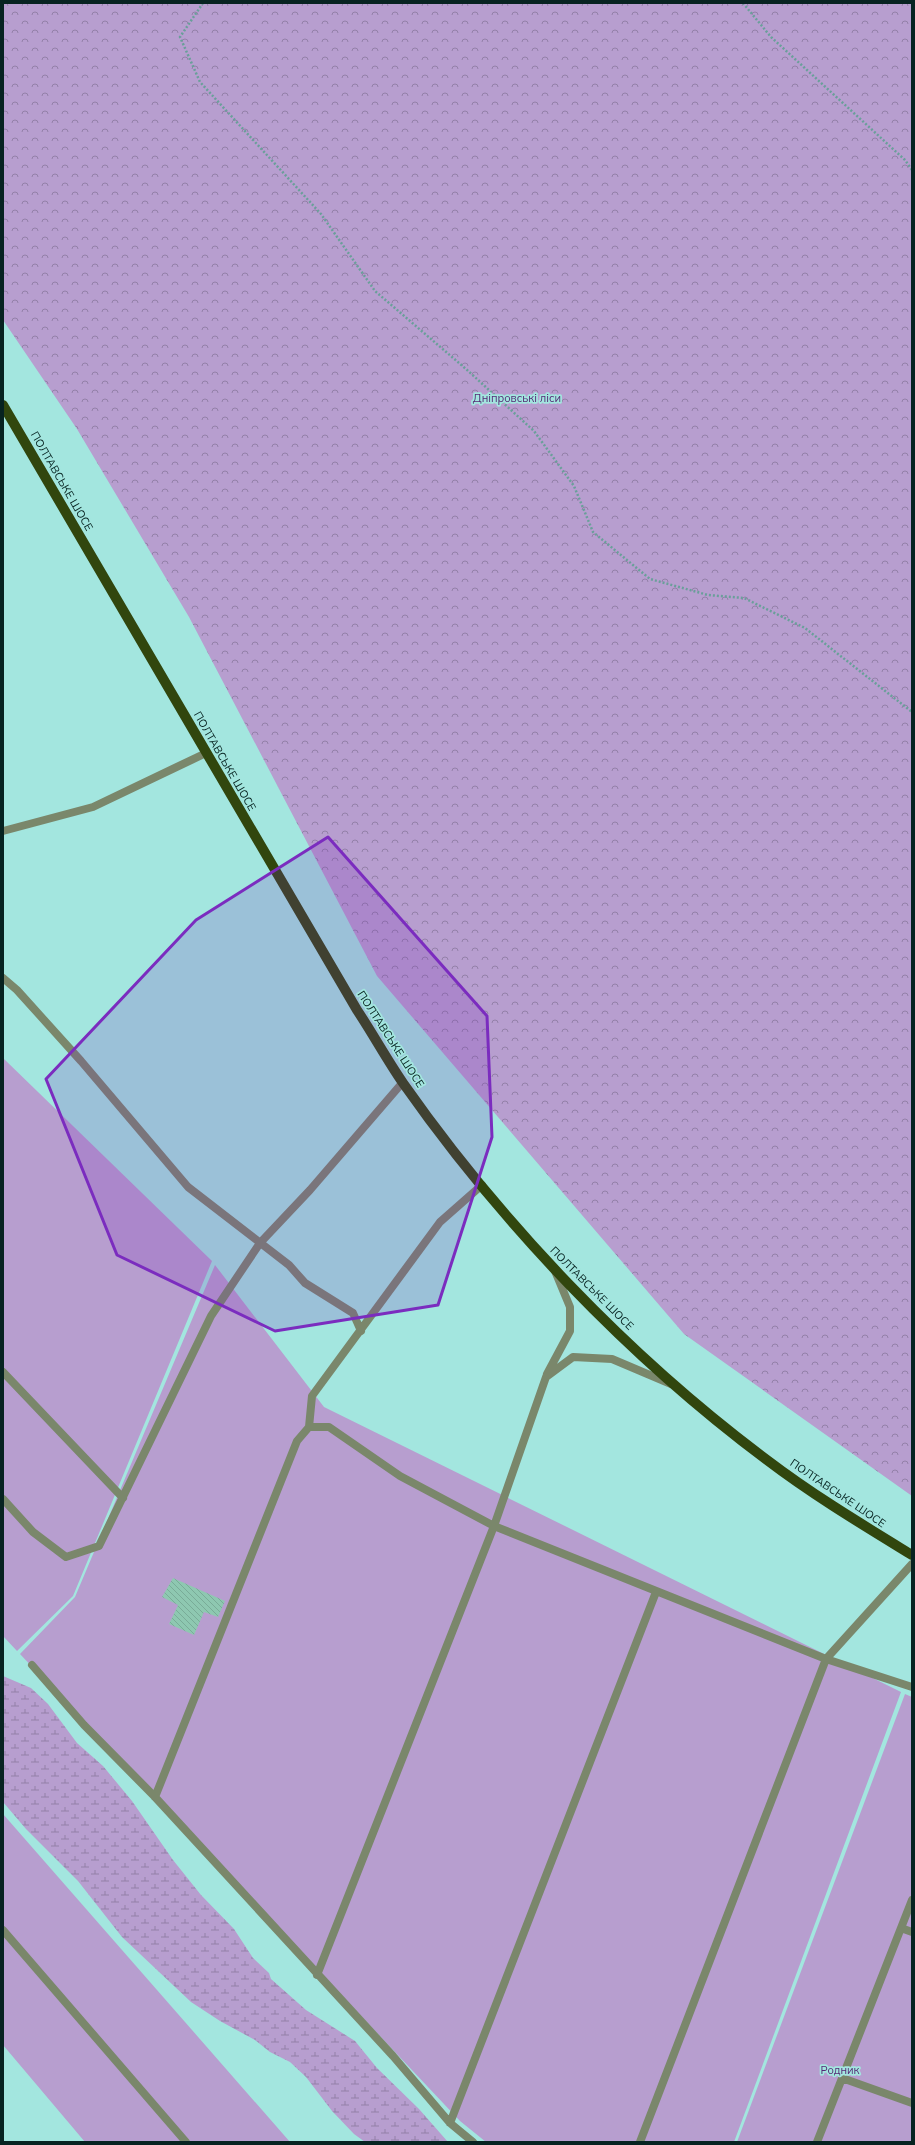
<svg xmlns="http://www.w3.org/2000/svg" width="915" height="2145" viewBox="0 0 915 2145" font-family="Mulish,sans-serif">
  <defs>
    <pattern id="wetland-marsh" width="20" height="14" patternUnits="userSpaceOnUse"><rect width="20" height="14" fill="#b79ecf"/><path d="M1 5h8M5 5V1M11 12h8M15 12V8" fill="none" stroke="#9380a8"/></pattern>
    <pattern id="park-crowns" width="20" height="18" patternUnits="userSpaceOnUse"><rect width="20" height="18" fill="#b79ecf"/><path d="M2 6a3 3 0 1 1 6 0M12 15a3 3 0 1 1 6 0" fill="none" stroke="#9380a8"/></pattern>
    <pattern id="building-back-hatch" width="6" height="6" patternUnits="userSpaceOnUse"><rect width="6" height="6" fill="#8ec8b1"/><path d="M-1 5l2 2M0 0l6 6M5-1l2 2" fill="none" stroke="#79ac98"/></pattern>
  </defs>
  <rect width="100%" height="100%" fill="#a3e6df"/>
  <path fill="url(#wetland-marsh)" d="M 3,1676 L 31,1688 L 48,1704 L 77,1743 L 103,1766 L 132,1801 L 173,1860 L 201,1895 L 234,1929 L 253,1958 L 269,1973 L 271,1979 L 306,2010 L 355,2041 L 377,2068 L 419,2109 L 448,2142 L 365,2142 L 354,2134 L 332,2111 L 306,2077 L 290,2062 L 270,2052 L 255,2040 L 220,2021 L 191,2002 L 122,1937 L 78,1881 L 26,1829 L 3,1802 Z"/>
  <path fill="url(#park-crowns)" d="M 3,3 L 912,3 L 912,1496 L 684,1334 L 377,976 L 189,617 L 77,429 L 3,320 Z"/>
  <path fill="#b79ecf" d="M 3,1058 L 212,1261 L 73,1596 L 17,1651 L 3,1636 Z
    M 215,1265 L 324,1407 L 901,1692 L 734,2142 L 486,2142 L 460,2121 L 20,1654 L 75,1597 Z
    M 905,1694 L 912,1697 L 912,2142 L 737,2142 Z
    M 3,1814 L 290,2142 L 85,2142 L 3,2045 Z"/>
  <path fill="url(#building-back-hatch)" d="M 173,1578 L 225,1601 L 218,1617 L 204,1612 L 194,1635 L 169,1624 L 178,1605 L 162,1597 Z"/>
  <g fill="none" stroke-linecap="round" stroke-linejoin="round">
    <path stroke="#6a9f9a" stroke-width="2.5" stroke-dasharray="2 2" stroke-linecap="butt" d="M 203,3 L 180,37 L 200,82 L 321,214 L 375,291 L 466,369 L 534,431 L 574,486 L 593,532 L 650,579 L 708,595 L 744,598 L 805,628 L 912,712
      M 743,3 L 771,37 L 905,160 L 912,170"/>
    <path stroke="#7a876b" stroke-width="8" d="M 3,831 L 93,807 L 206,753
      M 3,978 L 17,990 L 81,1061 L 188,1187 L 289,1265 L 305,1283 L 353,1313 L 361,1331
      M 3,1372 L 123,1498
      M 547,1374 L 570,1331 L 570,1307 L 555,1271
      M 309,1427 L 312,1396 L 440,1222 L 482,1185
      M 3,1499 L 33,1532 L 66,1557 L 99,1546 L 211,1316 L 260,1243 L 310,1190 L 403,1082
      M 32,1665 L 84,1725 L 155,1797 L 393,2056 L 450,2123 L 473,2142
      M 155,1797 L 297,1441 L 309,1427 L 329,1427 L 400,1476 L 494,1526 L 826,1659 L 912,1687
      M 901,1928 L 912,1932
      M 3,1930 L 186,2142
      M 317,1975 L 494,1526 L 546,1377 L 573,1357 L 612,1359 L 671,1384
      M 842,2078 L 912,2103
      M 450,2123 L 656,1592
      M 640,2142 L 826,1659 L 912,1564
      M 817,2142 L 912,1900"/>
    <path stroke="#31460e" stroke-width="10" d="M 3,405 L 357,1010 C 373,1034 387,1060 403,1083 C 502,1224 629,1357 767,1460 C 813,1495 863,1525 912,1555"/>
  </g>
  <path fill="#7b2cbf" fill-opacity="0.2" stroke="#7b2cbf" stroke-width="3" stroke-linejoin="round" d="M 328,837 L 487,1016 L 492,1137 L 438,1305 L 275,1331 L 117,1255 L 46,1079 L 196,920 Z"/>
  <g text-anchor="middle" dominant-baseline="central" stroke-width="3.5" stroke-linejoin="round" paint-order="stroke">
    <g font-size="11" fill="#542874" stroke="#a3e6df">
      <text x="517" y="398">Дніпровські ліси</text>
      <text x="840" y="2070">Родник</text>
    </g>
    <g font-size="11" fill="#072321" stroke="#a3e6df">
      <text transform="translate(62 481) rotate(60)">ПОЛТАВСЬКЕ ШОСЕ</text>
      <text transform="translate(225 761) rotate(60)">ПОЛТАВСЬКЕ ШОСЕ</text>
      <text transform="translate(391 1039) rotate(57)">ПОЛТАВСЬКЕ ШОСЕ</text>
      <text transform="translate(592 1288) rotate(45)">ПОЛТАВСЬКЕ ШОСЕ</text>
      <text transform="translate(838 1493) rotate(34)">ПОЛТАВСЬКЕ ШОСЕ</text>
    </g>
  </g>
  <rect width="915" height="2145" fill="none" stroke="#072321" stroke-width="8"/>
</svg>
